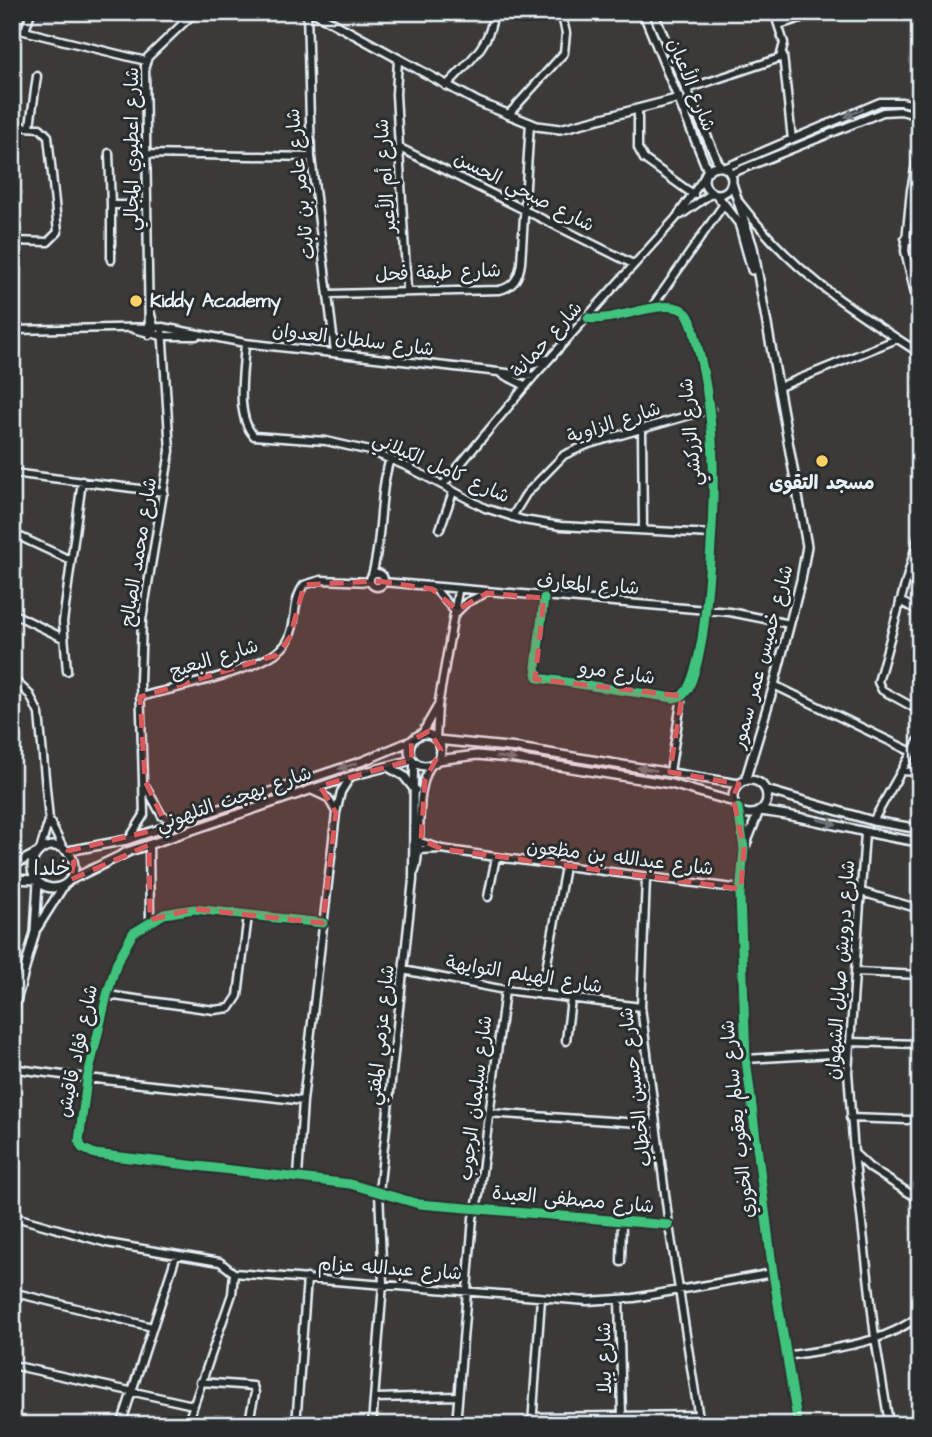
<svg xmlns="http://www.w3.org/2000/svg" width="932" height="1437" viewBox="0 0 932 1437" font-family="'Architects Daughter','Playpen Sans Arabic',sans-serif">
  <rect width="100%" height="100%" fill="#3c3a38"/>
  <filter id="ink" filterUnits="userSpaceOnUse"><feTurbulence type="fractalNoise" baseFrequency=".0143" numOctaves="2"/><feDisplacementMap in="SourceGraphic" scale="14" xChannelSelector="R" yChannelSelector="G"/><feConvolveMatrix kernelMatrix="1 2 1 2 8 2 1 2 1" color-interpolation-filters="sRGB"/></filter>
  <g filter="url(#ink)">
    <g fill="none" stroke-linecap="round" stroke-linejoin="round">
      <g stroke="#e8f1f8" stroke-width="11">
        <path id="minor" d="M 307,12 L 311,157 L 335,352
          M 779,25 L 820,12
          M 12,28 L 146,61
          M 25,31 L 31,12
          M 783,55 L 792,140
          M 398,60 L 396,94 L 407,290
          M 446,86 C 466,65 493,43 493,12
          M 687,89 L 780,58 L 784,43 L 774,12
          M 638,109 L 638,148 L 644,159 L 694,195
          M 508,115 L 564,53 L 566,33 L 561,12
          M 12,126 L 40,128 L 48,136 L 58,232 L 48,242 L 12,241
          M 30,126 L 37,76
          M 920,144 L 911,190 L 905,251 L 920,315
          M 400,148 L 633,264
          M 109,153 L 111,205 L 147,205
          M 147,154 L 311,157
          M 724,168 L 880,102 L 901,102 L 920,106
          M 730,174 L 883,112 L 901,111 L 920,116
          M 740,203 C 792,271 847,307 918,352
          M 681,215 L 712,193
          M 905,238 L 920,244
          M 111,260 L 111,205
          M 330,294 L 499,290 C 514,287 519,277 521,263 L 530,123
          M 149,307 L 155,330
          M 652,307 L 724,204
          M 133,329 L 162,336 L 196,336
          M 12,330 L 162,327 L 245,343 L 534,376
          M 149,335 L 145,66 L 148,57 L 195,12
          M 245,343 C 244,369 234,415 254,436 L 326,441 L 370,451 L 408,467 L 485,508 L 523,520 L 561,526 L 712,534
          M 918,345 L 920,315
          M 518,371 L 546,359
          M 502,374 L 526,386
          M 779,387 L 897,339
          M 642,430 L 643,529
          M 12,473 L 164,492
          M 443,485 L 534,376 L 676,218 L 705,176
          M 512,517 L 526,494 L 564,455 L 589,444 L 711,409
          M 440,529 L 453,492
          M 920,531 L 878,682 L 882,690 L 920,711
          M 12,533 L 70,560
          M370 580a7 7 0 1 1 14 0a7 7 0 1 1-14 0Z
          M 372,575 C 383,538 378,497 390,459
          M 383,582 L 730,612 L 790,624
          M 436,590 L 456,613 L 467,602 L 482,595
          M 544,598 L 536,667 L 538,678 L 674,698 L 682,696 L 688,689 C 702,659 705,618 708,585 C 715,504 718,427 698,348 C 695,338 693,320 686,313 C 668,294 613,324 588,318
          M 900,601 L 920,612
          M 12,613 L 63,638
          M 67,671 L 63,622 L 82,481
          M 12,678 L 30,695 L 39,714 L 49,820 L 40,850
          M 774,685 L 912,752
          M 140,697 C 173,688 272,669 287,642 C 298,624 291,602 304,585 L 321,580 L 370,582
          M 421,735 L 437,707
          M 436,739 L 438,706 L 458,591
          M 901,771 L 920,772
          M 670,772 L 682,696
          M 146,787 L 162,816 L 180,821
          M 311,790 L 328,798 L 336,812
          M 873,821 L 920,738
          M 50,822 L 63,848
          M 865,833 L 848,1072 L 854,1153 L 870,1168 L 920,1200
          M 129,839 L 144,815 L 140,681 L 142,620 L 170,451 L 162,327
          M 414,840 L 442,849 L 496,857 L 741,889
          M 149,845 L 150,920
          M 417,850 L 441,849
          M 415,871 C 424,838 413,795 431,765
          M 646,878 L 641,1007 L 669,1225 L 700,1425
          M 861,892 L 920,909
          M 488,897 L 496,857
          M 323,923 L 194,909 L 164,914 L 133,933 L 117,962 L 107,995 L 87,1080 L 79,1141 L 82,1148 L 95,1154 L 350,1184 L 419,1204 L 669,1225
          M 403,970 L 505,990 L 641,1007
          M 857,972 L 920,975
          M 107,995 L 214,1010 L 230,1008 L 238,996 L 248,915
          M 541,995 L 565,867
          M 566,1041 L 571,999
          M 850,1042 L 920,1044
          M 746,1059 L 849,1053
          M 12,1068 C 108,1083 206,1089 303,1101
          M 489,1113 L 655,1124
          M 850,1118 L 908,1120
          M 854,1153 L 875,1338 L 888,1417
          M 298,1177 L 303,1101 L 336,813 L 341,792 L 351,776
          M 12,1216 L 107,1243 L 220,1262 L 234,1273 L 587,1301 L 634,1298 L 773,1273
          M 621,1262 L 622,1222
          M 12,1292 L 152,1327
          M 619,1299 L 622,1415
          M 787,1356 C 831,1348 884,1345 920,1315
          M 12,1365 L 193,1405
          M 200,1382 L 253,1386 L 255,1393 L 248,1425
          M 376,1398 L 458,1396
          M 533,1417 L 698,1415
          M 121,1425 L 176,1256
          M 187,1425 L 232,1294 L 234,1273
          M 296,1425 L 307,1278
          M 372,1425 L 383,1284 L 379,1192 L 413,880 L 414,762
          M 456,1425 L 473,1218 L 479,1195 L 505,990
          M 532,1425 L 541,1298"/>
      </g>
      <g stroke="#e8f1f8" stroke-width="12">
        <path id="tertiary" d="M 313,12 L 478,102 L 537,126 L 560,129 L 680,98
          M 643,12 L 708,171
          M 653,12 L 720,167
          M704 180a14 14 0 1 1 28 0a14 14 0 1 1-28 0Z
          M 732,183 L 753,247 L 807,546 L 801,580 L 774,685 L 745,781
          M 716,194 L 739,223 L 752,270
          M409 750a16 16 0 1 1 32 0a16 16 0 1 1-32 0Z
          M 437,740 L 518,748 L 739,784
          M 438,760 L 477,755 L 509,758 L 671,784 L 734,802
          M 388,767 L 404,776 L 415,790
          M733 797a17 17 0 1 1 34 0a17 17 0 1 1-34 0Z
          M 766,790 L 873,821 L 920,829
          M 738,808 L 744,849 L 740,895 L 746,1059 L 773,1273 L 798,1425
          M 760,811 C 814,817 865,835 920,842
          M32 867a21 21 0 1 1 42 0a21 21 0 1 1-42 0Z
          M 744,849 L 759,811
          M 68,851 L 127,840 L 363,761 L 411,741
          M 12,866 L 35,854
          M 12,879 L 37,880
          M 70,880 L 130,851 L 351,776 L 412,760
          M 37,928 L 64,885
          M 12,1016 L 35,932 L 38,882"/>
      </g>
      <use href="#minor" stroke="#2a2d2e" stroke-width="6"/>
      <use href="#tertiary" stroke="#2a2d2e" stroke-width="7"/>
      <g stroke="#2a2d2e" stroke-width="13">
        <path id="cycleway" d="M 544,598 L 536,667 L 538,678 L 674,698 L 682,696 L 688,689 C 702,659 705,618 708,585 C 715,504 718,427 698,348 C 695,338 693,320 686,313 C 668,294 613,324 588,318
          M 738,808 L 744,849 L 740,895 L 746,1059 L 773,1273 L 798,1425
          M 323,923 L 194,909 L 164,914 L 133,933 L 117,962 L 107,995 L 87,1080 L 79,1141 L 82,1148 L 95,1154 L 350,1184 L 419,1204 L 669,1225"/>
      </g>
      <use href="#cycleway" stroke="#40c37c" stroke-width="9"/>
    </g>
    <defs><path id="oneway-solid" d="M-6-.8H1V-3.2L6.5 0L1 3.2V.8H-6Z" transform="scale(1.75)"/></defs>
    <g fill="#6c7275">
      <use href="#oneway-solid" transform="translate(854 113) rotate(156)"/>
      <use href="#oneway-solid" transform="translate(506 758) rotate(8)"/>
      <use href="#oneway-solid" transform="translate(348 766) rotate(162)"/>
      <use href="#oneway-solid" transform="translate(647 769) rotate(-171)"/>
      <use href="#oneway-solid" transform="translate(827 822) rotate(15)"/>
    </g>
  </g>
  <path fill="#da5a5c" fill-opacity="0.2" stroke="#da5a5c" stroke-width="5" stroke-dasharray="14 9" stroke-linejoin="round" d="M 378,581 L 432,589 L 457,610 L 487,593 L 544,598 L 535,679 L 682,696 L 670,772 L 739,784 L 733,797 L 744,849 L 741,889 L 442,849 L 421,840 L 425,780 L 441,750 L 429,731 L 411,741 L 412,760 L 320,786 L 336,813 L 323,923 L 194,909 L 150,920 L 149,845 L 70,880 L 74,862 L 68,851 L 167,827 L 145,781 L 140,697 L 277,655 L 290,637 L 304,585 Z"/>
  <g fill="#ffd166" stroke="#2a2d2e" stroke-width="2.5">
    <circle cx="136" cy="301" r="7"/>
    <circle cx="822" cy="461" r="7"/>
  </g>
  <g text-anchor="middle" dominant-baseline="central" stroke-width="6" stroke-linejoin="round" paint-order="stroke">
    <g font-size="19" fill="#e8f1f8" stroke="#2a2d2e">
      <text transform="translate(691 85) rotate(68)">شارع الأعيان</text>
      <text transform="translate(132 149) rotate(-90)">شارع اعطيوي المجالي</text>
      <text transform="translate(386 176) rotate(-94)">شارع أم الأعبر</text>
      <text transform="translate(301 184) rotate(-96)">شارع عامر بن ثابت</text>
      <text transform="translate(524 192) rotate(27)">شارع صبحي الحسن</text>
      <text transform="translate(438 273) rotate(-2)">شارع طبقة فحل</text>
      <text transform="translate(353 340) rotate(7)">شارع سلطان العدوان</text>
      <text transform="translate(547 340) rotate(-48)">شارع حمانة</text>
      <text transform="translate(614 423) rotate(-18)">شارع الزاوية</text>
      <text transform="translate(691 432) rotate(-95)">شارع الزركشي</text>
      <text transform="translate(441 468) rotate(24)">شارع كامل الكيلاني</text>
      <text transform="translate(139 552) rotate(-81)">شارع محمد الصالح</text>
      <text transform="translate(588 585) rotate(4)">شارع المعارف</text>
      <text transform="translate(763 657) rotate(-75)">شارع خميس عمر سمور</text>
      <text transform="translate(214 659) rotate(-17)">شارع البعيج</text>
      <text transform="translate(617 673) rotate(8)">شارع مرو</text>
      <text transform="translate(234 799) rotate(-19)">شارع بهجت التلهوني</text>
      <text transform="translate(620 858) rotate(7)">شارع عبدالله بن مظعون</text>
      <text transform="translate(841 970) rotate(-86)">شارع درويش صايل الشهوان</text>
      <text transform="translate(524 975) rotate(9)">شارع الهيلم التوايهة</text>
      <text transform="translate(381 1035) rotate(-84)">شارع عزمي المفتي</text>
      <text transform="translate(78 1051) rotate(-78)">شارع فؤاد قاقيش</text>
      <text transform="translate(636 1087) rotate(-97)">شارع حسين الخطاب</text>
      <text transform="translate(476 1098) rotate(-83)">شارع سليمان الرجوب</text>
      <text transform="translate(738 1119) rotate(-96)">شارع سالم يعقوب الخوري</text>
      <text transform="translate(573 1200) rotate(5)">شارع مصطفى العيدة</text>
      <text transform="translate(390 1269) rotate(4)">شارع عبدالله عزام</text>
      <text transform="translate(605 1358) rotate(-91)">شارع يبلا</text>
    </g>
    <g font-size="19" font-weight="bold" fill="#e8f1f8" stroke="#2a2d2e" text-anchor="start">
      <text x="150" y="301">Kiddy Academy</text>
      <text x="822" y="483" text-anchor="middle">مسجد التقوى</text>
    </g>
    <g font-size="21" fill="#e8f1f8" stroke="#2a2d2e">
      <text x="52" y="868">خلدا</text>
    </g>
  </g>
  <rect width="932" height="1437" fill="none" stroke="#2a2d2e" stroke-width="42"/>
  <rect x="21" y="21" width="890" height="1395" fill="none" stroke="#e8f1f8" stroke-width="2.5" filter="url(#ink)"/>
</svg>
